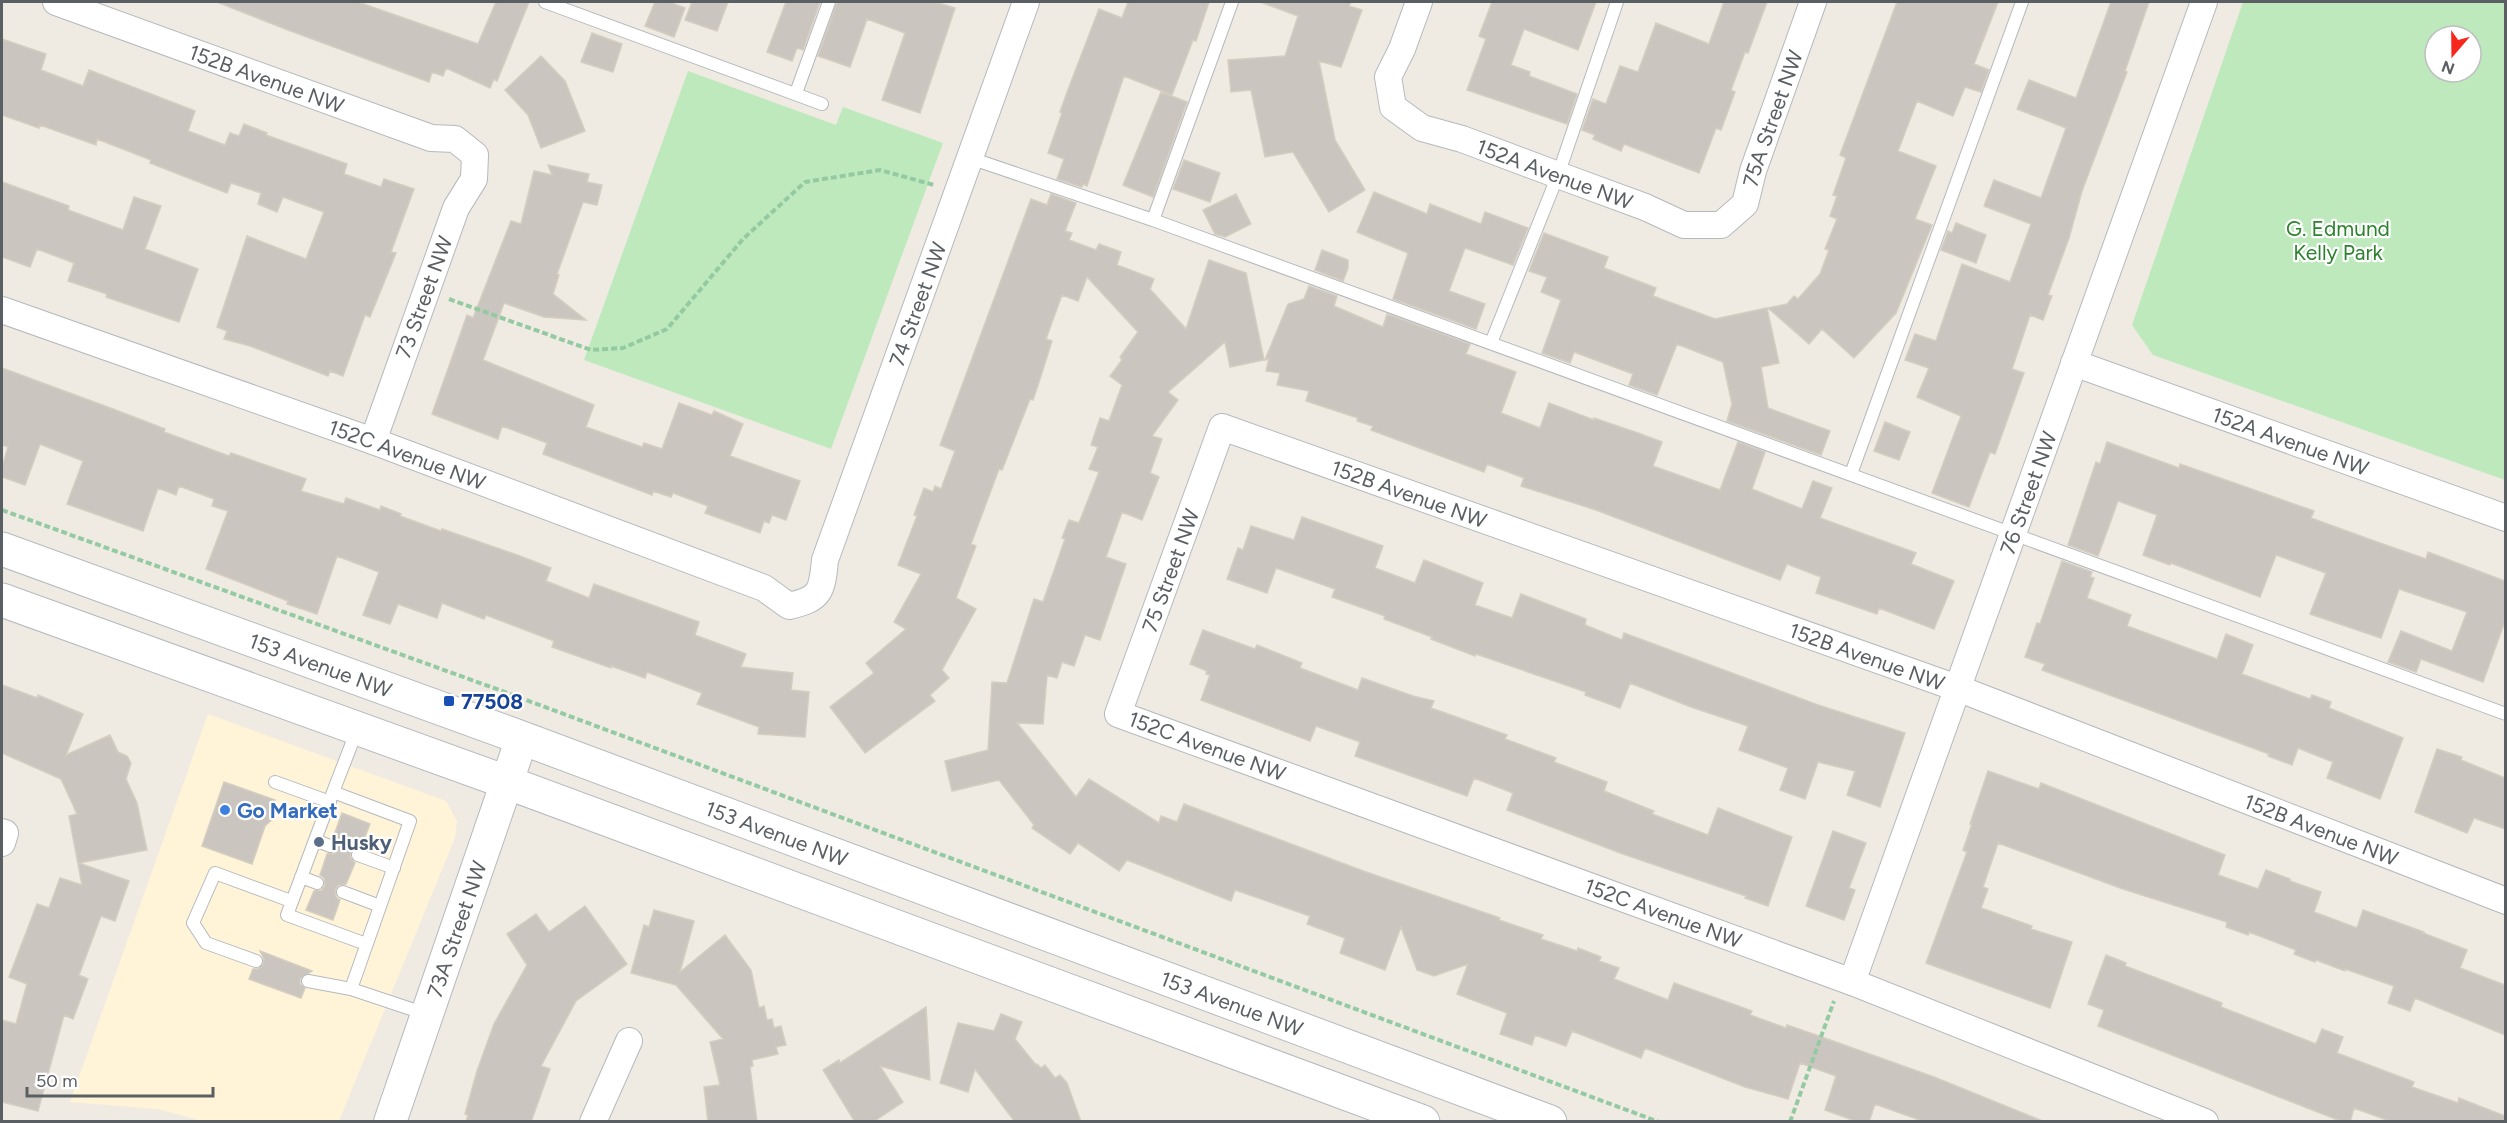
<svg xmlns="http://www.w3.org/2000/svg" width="2507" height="1123" viewBox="0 0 2507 1123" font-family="Figtree,sans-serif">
  <rect width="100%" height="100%" fill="#efebe2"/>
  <path fill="#fff4d7" d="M 208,714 L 446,801 L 457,821 L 455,838 L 339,1121 L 203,1121 L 157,1109 L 70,1102 Z"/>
  <path fill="#bee9bc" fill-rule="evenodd" d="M 2243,2 L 2505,2 L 2505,480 L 2153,355 L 2132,325 ZM 2435,36 L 2471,36 L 2471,72 L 2435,72 Z
    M 688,71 L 836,125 L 843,107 L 943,143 L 831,449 L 584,360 Z"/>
  <path fill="#cac6bf" stroke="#d4cdc0" stroke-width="1.5" d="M 217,2 L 358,2 L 478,44 L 496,2 L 529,2 L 497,81 L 494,79 L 490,88 L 446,68 L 443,76 L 432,72 L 429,82 L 288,30 Z
    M 655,2 L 669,2 L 685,8 L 674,37 L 645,26 Z
    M 692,2 L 728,2 L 717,31 L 685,20 Z
    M 786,2 L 820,2 L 803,50 L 797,48 L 792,61 L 767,52 Z
    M 837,2 L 935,2 L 955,8 L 920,113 L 882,100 L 905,33 L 867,19 L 850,67 L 818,56 Z
    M 1128,2 L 1209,2 L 1196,41 L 1193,40 L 1172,95 L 1124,76 L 1087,186 L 1083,184 L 1082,187 L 1057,179 L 1064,159 L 1048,153 L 1062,113 L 1060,112 L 1069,87 L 1099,9 L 1122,18 Z
    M 1264,2 L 1351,2 L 1349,6 L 1362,10 L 1341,67 L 1319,61 L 1335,140 L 1365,190 L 1329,212 L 1293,152 L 1265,157 L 1251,90 L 1231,92 L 1228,60 L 1285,56 L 1298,16 L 1263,3 Z
    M 1492,2 L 1596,2 L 1578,50 L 1524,29 L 1511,65 L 1530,72 L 1529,76 L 1577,94 L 1567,124 L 1467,90 L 1486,39 L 1479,36 Z
    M 1724,2 L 1767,2 L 1748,53 L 1745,52 L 1731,90 L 1735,92 L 1721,130 L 1716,128 L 1699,173 L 1624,144 L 1621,151 L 1593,139 L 1595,135 L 1582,130 L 1593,99 L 1606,104 L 1620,66 L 1638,72 L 1656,23 L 1709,44 Z
    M 1897,2 L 1998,2 L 1974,64 L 1989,70 L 1981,92 L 1965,87 L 1953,116 L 1917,101 L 1898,151 L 1936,166 L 1915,219 L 1932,225 L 1896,313 L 1854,358 L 1822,329 L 1809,344 L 1768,308 L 1787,304 L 1794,296 L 1798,299 L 1820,274 L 1829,250 L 1825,249 L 1837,219 L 1830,216 L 1837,196 L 1833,195 L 1846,158 L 1840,155 Z
    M 2111,2 L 2149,2 L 2125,71 L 2127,72 L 2082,191 L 2069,238 L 2048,295 L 2052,296 L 2043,320 L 2030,315 L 2012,369 L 2024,373 L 1995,454 L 1990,452 L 1969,507 L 1932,493 L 1961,416 L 1917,397 L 1929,368 L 1905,360 L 1915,334 L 1936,341 L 1962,264 L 2010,282 L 2031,224 L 1984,206 L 1994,180 L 2041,198 L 2066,128 L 2017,109 L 2029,80 L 2076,98 Z
    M 592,33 L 622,44 L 613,72 L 581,62 Z
    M 2,39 L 46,54 L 41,70 L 83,86 L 89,70 L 195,111 L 188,131 L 225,145 L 230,133 L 239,136 L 244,124 L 267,133 L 266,135 L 347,164 L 344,174 L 381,187 L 384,179 L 414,189 L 391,252 L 396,253 L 370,317 L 365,315 L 343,376 L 330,371 L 328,376 L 250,346 L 224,339 L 227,331 L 217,327 L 247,236 L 306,259 L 324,212 L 283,197 L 277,212 L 258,204 L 261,193 L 231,183 L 227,193 L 150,163 L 151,160 L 97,139 L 96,145 L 40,125 L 39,128 L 2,115 Z
    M 541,56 L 565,81 L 585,131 L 541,148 L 528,115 L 505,90 Z
    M 1161,92 L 1187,102 L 1153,197 L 1123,185 Z
    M 1184,160 L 1220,173 L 1210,202 L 1173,189 Z
    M 548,165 L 589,174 L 587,182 L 602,185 L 597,205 L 583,202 L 557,274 L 559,275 L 553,294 L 586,320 L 544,317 L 504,303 L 483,360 L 594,405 L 586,427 L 642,447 L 644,443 L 662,449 L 679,403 L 712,415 L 714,411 L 743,424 L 730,456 L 800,481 L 786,520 L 772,515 L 769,523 L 764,521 L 760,533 L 705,513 L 708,506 L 673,493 L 671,497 L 653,491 L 652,495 L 543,454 L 547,443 L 502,426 L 498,439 L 432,414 L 467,315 L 473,318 L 511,221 L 521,224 L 534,171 L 552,175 Z
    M 2,182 L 69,206 L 68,210 L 123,230 L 134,197 L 161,206 L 145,249 L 198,269 L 179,322 L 106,297 L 107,294 L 68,281 L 74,263 L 37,249 L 30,267 L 2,257 Z
    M 1374,192 L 1427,214 L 1430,204 L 1481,224 L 1485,212 L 1528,228 L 1513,265 L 1465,248 L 1449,291 L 1485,304 L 1476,329 L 1393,299 L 1408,253 L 1357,232 Z
    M 1051,194 L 1076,203 L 1065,231 L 1072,233 L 1069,240 L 1096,250 L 1099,244 L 1121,252 L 1117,265 L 1154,279 L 1150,289 L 1186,329 L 1209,260 L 1246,273 L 1264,360 L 1230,367 L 1225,342 L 1168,392 L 1178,400 L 1152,436 L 1162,439 L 1150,473 L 1159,477 L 1142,520 L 1122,512 L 1106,557 L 1126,564 L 1100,640 L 1085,635 L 1074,666 L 1062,662 L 1057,678 L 1047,675 L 1043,724 L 1017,723 L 1076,797 L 1089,779 L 1159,823 L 1161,816 L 1177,822 L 1184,804 L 1366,872 L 1500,918 L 1499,920 L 1543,935 L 1541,939 L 1577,951 L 1578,948 L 1601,957 L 1599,961 L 1619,968 L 1614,979 L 1668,1000 L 1674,983 L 1752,1011 L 1750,1015 L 1786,1028 L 1787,1025 L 1816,1035 L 1934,1077 L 2045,1122 L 1925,1122 L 1875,1104 L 1869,1122 L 1858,1122 L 1825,1110 L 1836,1076 L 1800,1063 L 1788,1099 L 1745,1087 L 1645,1048 L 1641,1058 L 1572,1031 L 1566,1046 L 1535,1035 L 1532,1045 L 1500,1034 L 1507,1013 L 1457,994 L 1468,964 L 1434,976 L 1417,970 L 1401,927 L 1385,970 L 1340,953 L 1345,938 L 1307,924 L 1310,916 L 1235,890 L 1231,901 L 1127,860 L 1119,871 L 1078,843 L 1070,854 L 1032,828 L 1034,825 L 999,780 L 952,791 L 945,761 L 988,750 L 992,682 L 1007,683 L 1034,599 L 1043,602 L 1065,539 L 1062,538 L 1069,520 L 1079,523 L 1099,472 L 1089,469 L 1098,447 L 1091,445 L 1100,418 L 1109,421 L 1122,385 L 1110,376 L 1122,360 L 1120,357 L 1138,332 L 1087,277 L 1078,301 L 1062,295 L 1046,339 L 1052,341 L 1041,376 L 1033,400 L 1030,399 L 1002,470 L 999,469 L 971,544 L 976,546 L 956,598 L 976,609 L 942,670 L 949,678 L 930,695 L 935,701 L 865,753 L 830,707 L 874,673 L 866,663 L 906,629 L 894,622 L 921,574 L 898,565 L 917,516 L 914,515 L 924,488 L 933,492 L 935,486 L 941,489 L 955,451 L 940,445 L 1031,199 L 1047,205 Z
    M 1236,194 L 1251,224 L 1225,237 L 1215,234 L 1203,210 Z
    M 1956,223 L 1986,235 L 1976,263 L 1941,250 L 1948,231 L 1952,233 Z
    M 1544,233 L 1608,257 L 1604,268 L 1656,288 L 1653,296 L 1715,319 L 1767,308 L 1779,363 L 1761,367 L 1768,408 L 1830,431 L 1821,455 L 1727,421 L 1732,404 L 1723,362 L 1677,344 L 1657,395 L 1629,385 L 1633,374 L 1574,352 L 1570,363 L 1542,353 L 1561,300 L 1541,292 L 1547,277 L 1529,271 Z
    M 1322,250 L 1348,260 L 1348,268 L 1343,281 L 1315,270 Z
    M 1309,286 L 1337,296 L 1334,306 L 1383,327 L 1387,314 L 1470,344 L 1466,354 L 1516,372 L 1501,413 L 1540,428 L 1549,403 L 1594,420 L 1594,418 L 1638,433 L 1662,442 L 1653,466 L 1720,490 L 1738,442 L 1765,452 L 1752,489 L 1802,509 L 1813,481 L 1832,488 L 1820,518 L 1916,553 L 1911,564 L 1954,581 L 1934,629 L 1879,608 L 1877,614 L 1816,593 L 1821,577 L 1787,564 L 1780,580 L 1596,510 L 1521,486 L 1524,478 L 1487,464 L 1484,472 L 1371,430 L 1373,426 L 1357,421 L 1358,418 L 1306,401 L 1309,391 L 1277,385 L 1280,373 L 1266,371 L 1269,359 L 1265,360 L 1288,304 L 1304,299 Z
    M 2,368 L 113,409 L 165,429 L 164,432 L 229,456 L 231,453 L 306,479 L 301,491 L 344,504 L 346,498 L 380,510 L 381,506 L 401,514 L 400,516 L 441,531 L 442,529 L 520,556 L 551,568 L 546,581 L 589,598 L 594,584 L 699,622 L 695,635 L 746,654 L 741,667 L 793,673 L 791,690 L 809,692 L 805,737 L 758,734 L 759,727 L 697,704 L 702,693 L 647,672 L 645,678 L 611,666 L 611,668 L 552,647 L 554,641 L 486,615 L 484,619 L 442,603 L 437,618 L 398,604 L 390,624 L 363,615 L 379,572 L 337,556 L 317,614 L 287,604 L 288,601 L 206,569 L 228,511 L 212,506 L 214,499 L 179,486 L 176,495 L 158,488 L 143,531 L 67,504 L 83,461 L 40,444 L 25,485 L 2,477 L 2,467 L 8,447 L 2,445 Z
    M 1885,422 L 1910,432 L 1899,460 L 1874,451 Z
    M 2107,442 L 2179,468 L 2180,464 L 2314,511 L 2311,518 L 2377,542 L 2426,559 L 2428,552 L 2505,581 L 2505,621 L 2483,682 L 2421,659 L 2416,672 L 2388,662 L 2401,631 L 2452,651 L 2467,612 L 2399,589 L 2381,638 L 2310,614 L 2326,573 L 2276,555 L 2260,597 L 2171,563 L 2170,565 L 2143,555 L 2157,515 L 2118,501 L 2098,556 L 2068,545 L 2096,462 L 2100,464 Z
    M 1302,517 L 1383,546 L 1375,568 L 1415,583 L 1424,560 L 1483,583 L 1475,605 L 1512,618 L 1521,594 L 1586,619 L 1585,625 L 1622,640 L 1624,633 L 1818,705 L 1905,733 L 1880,807 L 1847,795 L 1855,771 L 1818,762 L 1805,799 L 1780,790 L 1788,768 L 1739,750 L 1748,726 L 1691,707 L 1630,683 L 1620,708 L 1585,695 L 1586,692 L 1476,654 L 1475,656 L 1431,639 L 1432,637 L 1384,619 L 1385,616 L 1332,597 L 1335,589 L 1276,568 L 1267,593 L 1227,579 L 1238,548 L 1243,550 L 1251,526 L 1294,540 Z
    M 2062,561 L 2092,572 L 2090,577 L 2094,578 L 2087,598 L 2131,615 L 2127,626 L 2217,659 L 2226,634 L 2253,645 L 2242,674 L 2310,699 L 2312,695 L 2331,702 L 2329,708 L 2403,738 L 2380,799 L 2327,778 L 2333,762 L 2298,748 L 2292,765 L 2268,756 L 2269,754 L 2042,670 L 2045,664 L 2025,657 L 2037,623 L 2040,624 Z
    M 1203,630 L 1255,649 L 1257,645 L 1302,663 L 1300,668 L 1358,690 L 1362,678 L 1413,696 L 1434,701 L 1431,708 L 1507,735 L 1505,739 L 1556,758 L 1554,762 L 1607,782 L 1604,791 L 1654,811 L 1652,814 L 1708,835 L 1718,808 L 1792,837 L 1768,906 L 1745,898 L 1746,896 L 1623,854 L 1507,810 L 1513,793 L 1474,778 L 1467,796 L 1355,756 L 1360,742 L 1316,726 L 1310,741 L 1201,700 L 1210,675 L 1206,674 L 1207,671 L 1190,664 Z
    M 2,685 L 37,698 L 38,695 L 83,714 L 66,755 L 110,735 L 118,752 L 127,756 L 131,763 L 126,779 L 137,803 L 147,850 L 79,863 L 129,881 L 115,921 L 101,916 L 79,975 L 88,979 L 73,1019 L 64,1015 L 38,1111 L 2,1102 L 2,1020 L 16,1024 L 27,984 L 9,977 L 37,904 L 49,908 L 60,878 L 82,885 L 69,816 L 77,814 L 61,779 L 2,753 Z
    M 2437,749 L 2462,757 L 2461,760 L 2505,778 L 2505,829 L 2474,818 L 2467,833 L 2415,812 Z
    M 1988,771 L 2039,789 L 2041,783 L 2225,855 L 2218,875 L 2258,889 L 2266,870 L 2290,879 L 2290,881 L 2321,892 L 2314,912 L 2357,928 L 2363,910 L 2424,932 L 2423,933 L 2467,950 L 2460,968 L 2505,985 L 2505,1035 L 2415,998 L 2410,1011 L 2388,1003 L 2394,986 L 2345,969 L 2345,971 L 2316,960 L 2315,962 L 2294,954 L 2296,950 L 2249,932 L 2248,935 L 2226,927 L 2227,922 L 2123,889 L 1998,843 L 1983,887 L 1988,889 L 1981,908 L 2032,926 L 2031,929 L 2072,942 L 2050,1008 L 1926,963 L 1967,852 L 1963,850 L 1972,824 L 1970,824 Z
    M 224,782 L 275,800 L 276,816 L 265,826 L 252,864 L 202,846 Z
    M 342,813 L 370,824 L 361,847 L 356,847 L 351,852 L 350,857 L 355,863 L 346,884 L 338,885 L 335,890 L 336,897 L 340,900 L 333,920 L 306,910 L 314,891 L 322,890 L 325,885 L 324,878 L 320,875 L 327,854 L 335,853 L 338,848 L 337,841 L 333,838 Z
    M 1833,831 L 1866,843 L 1849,888 L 1855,890 L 1844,920 L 1806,906 Z
    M 585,906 L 627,964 L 576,1001 L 541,1066 L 550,1069 L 531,1122 L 466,1122 L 468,1115 L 465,1114 L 477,1071 L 494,1024 L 527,965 L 507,934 L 536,914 L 549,932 Z
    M 654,910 L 694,921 L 680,972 L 725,935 L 751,970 L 759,1008 L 764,1006 L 767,1020 L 772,1019 L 774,1028 L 781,1026 L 786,1045 L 776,1047 L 778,1054 L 752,1060 L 753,1066 L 750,1067 L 757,1122 L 708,1122 L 704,1087 L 720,1085 L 710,1042 L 723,1039 L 676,985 L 631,973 L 644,925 L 649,927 Z
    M 260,951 L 312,971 L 300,979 L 300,984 L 305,988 L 301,998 L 249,979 L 253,969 L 258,969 L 263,964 L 264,959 Z
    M 2106,955 L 2126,963 L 2125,966 L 2222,1003 L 2221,1007 L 2316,1044 L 2322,1029 L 2343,1037 L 2337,1053 L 2414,1082 L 2412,1087 L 2458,1103 L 2459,1098 L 2505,1116 L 2505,1122 L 2392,1122 L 2354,1108 L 2350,1122 L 2343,1122 L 2098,1026 L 2104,1010 L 2088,1004 Z
    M 926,1007 L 930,1080 L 880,1066 L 903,1102 L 873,1122 L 855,1122 L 823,1070 L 839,1060 L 840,1063 Z
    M 1001,1014 L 1022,1022 L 1015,1039 L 1036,1065 L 1037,1064 L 1041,1068 L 1045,1065 L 1055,1078 L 1060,1075 L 1067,1083 L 1081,1122 L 1015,1122 L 975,1069 L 968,1092 L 940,1083 L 958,1023 L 994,1031 Z"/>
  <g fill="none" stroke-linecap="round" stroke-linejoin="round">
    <g stroke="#b5b9be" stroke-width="14">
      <path id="service" d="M 545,2 L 822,104
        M 796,93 L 829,2
        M 970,158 L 1153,220 L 2506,714
        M 1153,220 L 1232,2
        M 1491,343 L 1558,175 L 1617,2
        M 1851,474 L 2022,2
        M 357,730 L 333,792 L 410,821 L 351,989 L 426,1014
        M 275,782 L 330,802
        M 333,792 L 287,915 L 366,944
        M 315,840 L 330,846
        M 358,855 L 394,868
        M 301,877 L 317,883
        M 343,892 L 380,906
        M 256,961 L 206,943 L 193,923 L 215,873 L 291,901
        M 308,981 L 351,989"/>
    </g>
    <g stroke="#b5b9be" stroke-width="28">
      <g id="minor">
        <path id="s1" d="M 56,2 L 431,138 L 455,139 L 475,155 L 474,179 L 456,208 L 373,441"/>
        <path id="s2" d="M 1419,2 L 1402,49 L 1388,77 L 1393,107 L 1422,128 L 1462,139 L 1558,175 L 1645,207 L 1684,225 L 1721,225 L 1745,204 L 1753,171 L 1813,2"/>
        <path id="s3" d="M 2,310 L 373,441 L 764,588 L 789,606 C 821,599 822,591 825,560 L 1026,2"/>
        <path id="s4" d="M 2074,363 L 2506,518"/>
        <path d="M 2,832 L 5,833 L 2,843"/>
        <path id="s5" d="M 1852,982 L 2204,2"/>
        <path d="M 593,1122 L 629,1041"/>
        <path id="s6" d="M 2205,1122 L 1852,982 L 1118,714 L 1222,427 L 1957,688 L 2506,901"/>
      </g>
    </g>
    <g stroke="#b5b9be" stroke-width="34">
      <g id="tertiary">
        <path id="s7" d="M 390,1122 L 522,738"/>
      </g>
    </g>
    <g stroke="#b6bac0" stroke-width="35">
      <g id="secondary">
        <path id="s8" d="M 2,549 L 522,738 L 1550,1122"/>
        <path d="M 2,600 L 506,782 L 1423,1122"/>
      </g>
    </g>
    <path stroke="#94caa2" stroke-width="4" stroke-dasharray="6 3" stroke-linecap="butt" d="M 449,299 L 591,350 L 623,348 L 667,329 L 743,239 L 805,182 L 880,170 L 934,185
      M 2,510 L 502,691 L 1659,1122
      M 1790,1122 L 1834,1001"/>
    <use href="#service" stroke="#fff" stroke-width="12"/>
    <use href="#minor" stroke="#fff" stroke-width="26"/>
    <use href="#tertiary" stroke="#fff" stroke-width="32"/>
    <use href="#secondary" stroke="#fff" stroke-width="33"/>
  </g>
  <rect fill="#1a4fb4" stroke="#fff" stroke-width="2" x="443" y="695" width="12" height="12" rx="3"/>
  <circle fill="#3f7fe0" stroke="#fff" stroke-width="2" cx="225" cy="810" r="6"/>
  <circle fill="#5c6f8a" stroke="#fff" stroke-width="2" cx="319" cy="842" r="6"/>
  <g text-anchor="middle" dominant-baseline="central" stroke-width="4.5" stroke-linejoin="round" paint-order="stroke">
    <g font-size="21" fill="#5a5f64" stroke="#fff">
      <text stroke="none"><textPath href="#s1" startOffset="224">152B Avenue NW</textPath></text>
      <text stroke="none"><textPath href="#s2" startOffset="586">75A Street NW</textPath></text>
      <text stroke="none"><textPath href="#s2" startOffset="288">152A Avenue NW</textPath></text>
      <text transform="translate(424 297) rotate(-70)">73 Street NW</text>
      <text stroke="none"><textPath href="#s3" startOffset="1180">74 Street NW</textPath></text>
      <text stroke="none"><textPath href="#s4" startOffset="230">152A Avenue NW</textPath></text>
      <text stroke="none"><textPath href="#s3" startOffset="430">152C Avenue NW</textPath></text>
      <text stroke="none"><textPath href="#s5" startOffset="520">76 Street NW</textPath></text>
      <text stroke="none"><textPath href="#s6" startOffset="1665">152B Avenue NW</textPath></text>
      <text stroke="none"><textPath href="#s6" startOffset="1314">75 Street NW</textPath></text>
      <text stroke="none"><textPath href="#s6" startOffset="2151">152B Avenue NW</textPath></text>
      <text stroke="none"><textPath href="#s8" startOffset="339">153 Avenue NW</textPath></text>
      <text transform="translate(1207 746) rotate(20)">152C Avenue NW</text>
      <text stroke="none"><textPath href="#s6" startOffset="2637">152B Avenue NW</textPath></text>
      <text stroke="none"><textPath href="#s8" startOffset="825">153 Avenue NW</textPath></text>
      <text transform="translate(1663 913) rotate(20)">152C Avenue NW</text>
      <text stroke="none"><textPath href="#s7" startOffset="204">73A Street NW</textPath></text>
      <text stroke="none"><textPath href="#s8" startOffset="1311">153 Avenue NW</textPath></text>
    </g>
    <g font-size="21" fill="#2c822d" stroke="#fff">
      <text x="2338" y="228">G. Edmund<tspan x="2338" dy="24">Kelly Park</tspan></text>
    </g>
    <g font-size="21" font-weight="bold" fill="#164399" stroke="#fff" text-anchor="start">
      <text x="461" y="701">77508</text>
    </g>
    <g font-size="21" font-weight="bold" fill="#366cbe" stroke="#fff" text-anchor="start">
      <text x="237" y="810">Go Market</text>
    </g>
    <g font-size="21" font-weight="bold" fill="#4e5e75" stroke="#fff" text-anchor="start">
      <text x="331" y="842">Husky</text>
    </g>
  </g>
  <rect width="2507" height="1123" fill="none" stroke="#5a5f64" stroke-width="6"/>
  <g transform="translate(2453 54) rotate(200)"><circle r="28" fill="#ffffff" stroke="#bdbfc1" stroke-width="1.5"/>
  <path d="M0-4.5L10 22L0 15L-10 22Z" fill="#f8271e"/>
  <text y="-9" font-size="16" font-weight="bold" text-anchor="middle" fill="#5a5f64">N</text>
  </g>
  <path d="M27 1087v9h186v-9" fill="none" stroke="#5a5f64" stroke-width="3"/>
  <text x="36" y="1087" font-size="18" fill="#5a5f64" stroke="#ffffff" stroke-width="4.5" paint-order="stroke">50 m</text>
</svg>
